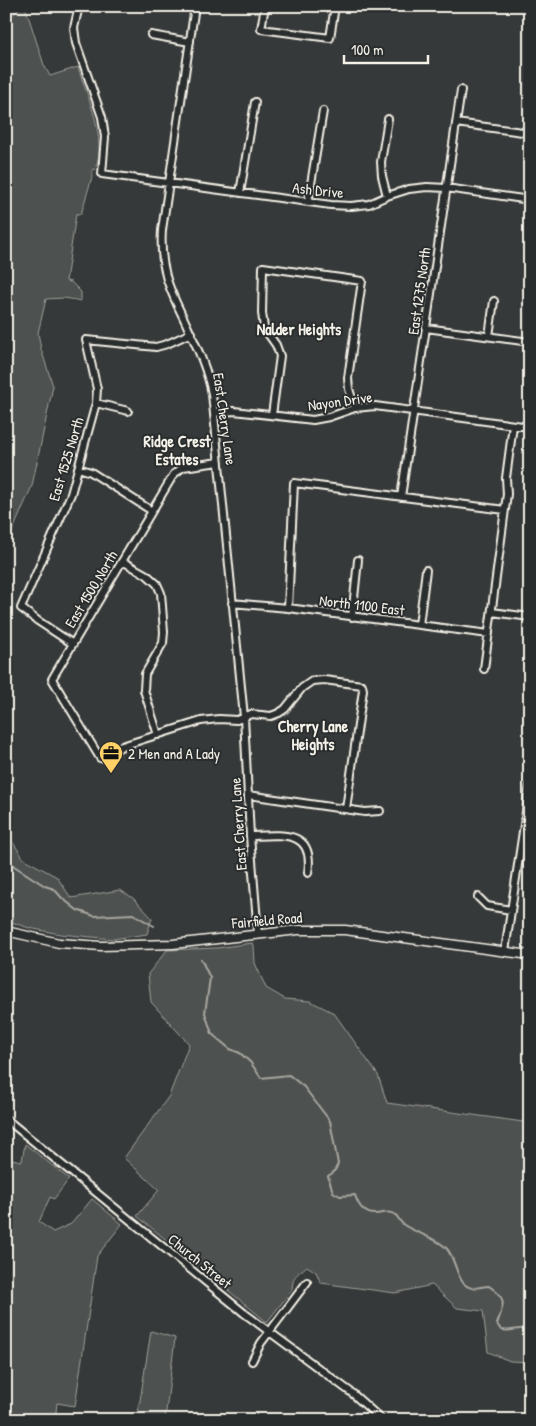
<svg xmlns="http://www.w3.org/2000/svg" width="536" height="1426" viewBox="0 0 536 1426" font-family="'Patrick Hand',sans-serif">
  <rect width="100%" height="100%" fill="#363939"/>
  <filter id="ink" filterUnits="userSpaceOnUse"><feTurbulence type="fractalNoise" baseFrequency=".02" numOctaves="2"/><feDisplacementMap in="SourceGraphic" scale="10" xChannelSelector="R" yChannelSelector="G"/><feConvolveMatrix kernelMatrix="1 2 1 2 8 2 1 2 1" color-interpolation-filters="sRGB"/></filter>
  <g filter="url(#ink)">
    <path fill="#4e514f" stroke="#a1a19c" d="M 22,6 L 25,6 L 44,65 L 50,76 L 78,67 C 87,96 108,140 95,169 L 92,170 L 92,177 L 81,214 L 76,214 L 66,281 L 71,282 L 81,292 L 81,301 L 64,298 L 46,299 L 38,333 L 41,349 L 53,386 L 32,486 L 6,546 L 6,22 Z
      M 6,832 L 24,859 L 57,877 L 71,898 L 120,890 L 133,898 L 152,918 L 147,934 L 113,939 L 60,934 L 29,928 L 6,920 Z
      M 252,943 L 254,945 L 255,963 L 266,988 L 285,999 L 310,1001 L 334,1013 L 378,1075 L 387,1103 L 530,1123 L 530,1362 L 510,1361 L 488,1352 L 483,1311 L 457,1308 L 432,1285 L 395,1293 L 321,1283 L 316,1272 L 307,1266 C 297,1275 293,1274 292,1290 L 267,1322 L 137,1216 L 159,1190 L 124,1158 L 169,1096 L 189,1044 L 151,1002 L 148,974 L 167,950 L 217,948 Z
      M 25,1144 L 69,1179 L 54,1199 L 50,1197 L 39,1222 L 53,1232 L 71,1224 L 92,1199 L 122,1224 L 97,1256 L 75,1406 L 57,1403 L 55,1420 L 6,1420 L 6,1158 L 22,1161 Z
      M 151,1331 L 175,1338 L 165,1420 L 136,1420 L 138,1413 Z"/>
    <g fill="none" stroke-linecap="round" stroke-linejoin="round">
      <path stroke="#a8a7a1" stroke-width="2" d="M 6,855 L 14,866 L 45,886 L 54,889 L 62,898 L 77,910 L 94,916 L 133,914 L 154,926
        M 201,959 L 210,978 L 205,1013 L 212,1034 L 230,1049 L 240,1053 L 251,1063 L 261,1078 L 289,1075 L 304,1087 L 330,1121 L 338,1164 L 334,1172 L 328,1176 L 333,1192 L 340,1196 L 355,1195 C 358,1205 364,1214 375,1214 C 382,1214 388,1210 394,1214 C 399,1216 399,1222 404,1225 C 416,1233 433,1237 444,1246 C 457,1255 455,1287 473,1288 C 478,1288 484,1286 489,1286 C 508,1299 504,1304 497,1324 L 501,1330 C 512,1332 519,1328 530,1328"/>
      <g stroke="#f4f1e8" stroke-width="10">
        <path id="minor" d="M 79,6 L 74,28 L 76,43 L 102,117 L 105,137 L 102,174 L 331,205 L 351,206 L 369,204 L 387,196 L 409,189 L 427,187 L 446,188 L 530,200
          M 195,6 L 162,230 C 161,245 162,261 166,276 C 170,291 177,305 184,319 C 195,343 207,367 212,394 L 244,717 L 250,836 L 258,934
          M 265,6 L 261,29 L 330,38 L 335,6
          M 151,35 L 190,42
          M 456,123 L 530,133
          M 240,193 L 255,102
          M 387,196 L 382,176 L 381,162 L 388,119
          M 308,202 L 323,111
          M 426,328 L 530,342
          M 489,336 L 494,301
          M 96,403 L 128,411
          M 214,413 L 234,411 L 313,420 L 329,417 L 355,408 L 375,406 L 530,427
          M 272,415 L 280,356 L 276,345 L 264,328 L 262,313 L 263,267 L 362,281 L 348,378 L 349,389 L 355,408
          M 219,462 L 183,467 L 174,474 L 52,679 L 100,758 L 122,746 L 201,721 L 219,719 L 237,720 L 251,714 L 271,716 L 279,713 L 285,709 L 302,688 L 312,681 L 324,680 L 362,685 L 363,690 L 346,809
          M 78,468 L 91,472 L 152,511
          M 401,497 L 461,90
          M 122,561 L 147,575 L 157,584 L 161,593 L 164,632 L 163,643 L 145,674 L 144,690 L 158,735
          M 232,603 L 288,608 L 489,634
          M 288,608 L 294,483 L 505,510
          M 492,612 L 530,617
          M 352,617 L 358,560
          M 419,625 L 426,570
          M 73,644 L 38,621 L 21,608 L 71,494 L 96,403 L 97,389 L 86,340 L 156,347 L 167,344 L 191,333
          M 484,669 L 507,494 L 506,478 L 513,425
          M 248,795 L 365,812 L 380,811
          M 250,836 C 281,835 315,829 308,873
          M 478,897 L 487,906 L 511,910
          M 505,951 L 530,785
          M 6,1119 L 244,1313 L 352,1393 L 382,1420
          M 252,1361 L 261,1343 L 307,1282"/>
      </g>
      <g stroke="#f4f1e8" stroke-width="11">
        <path id="major" d="M 6,931 L 59,943 L 101,946 L 173,944 L 298,930 L 345,930 L 530,955"/>
      </g>
      <use href="#minor" stroke="#2a2d2e" stroke-width="6"/>
      <use href="#major" stroke="#2a2d2e" stroke-width="8"/>
    </g>
  </g>
  <defs>
    <g id="office-pin" transform="scale(1.25)"><path d="M0 17L-7.5 6A9.5 9.5 0 1 1 7.5 6Z" fill="#ffd166" stroke="#2a2d2e"/><path d="M-6-3h4V-5.5h4V-3h4V5H-6ZM-1-4.5V-3h2v-1.5ZM-6 0V1H6V0Z" fill="#111"/></g>
  </defs>
  <g fill-rule="evenodd">
    <use href="#office-pin" x="111" y="753"/>
  </g>
  <g text-anchor="middle" dominant-baseline="central" stroke-width="4" stroke-linejoin="round" paint-order="stroke">
    <g font-size="15" fill="#f4f1e8" stroke="#2a2d2e">
      <text transform="translate(318 190) rotate(6)">Ash Drive</text>
      <text transform="translate(419 291) rotate(-82)">East 1275 North</text>
      <text transform="translate(340 401) rotate(-8)">Nayon Drive</text>
      <text transform="translate(225 419) rotate(82)">East Cherry Lane</text>
      <text transform="translate(66 459) rotate(-73)">East 1525 North</text>
      <text transform="translate(91 589) rotate(-59)">East 1500 North</text>
      <text transform="translate(362 605) rotate(7)">North 1100 East</text>
      <text transform="translate(238 824) rotate(-94)">East Cherry Lane</text>
      <text transform="translate(267 920) rotate(-5)">Fairfield Road</text>
      <text transform="translate(200 1261) rotate(39)">Church Street</text>
    </g>
    <g font-size="15" fill="#f4f1e8" stroke="#2a2d2e" text-anchor="start">
      <text x="128" y="753">2 Men and A Lady</text>
    </g>
    <g font-size="16" font-weight="bold" fill="#f4f1e8" stroke="#2a2d2e">
      <text x="299" y="329">Nalder Heights</text>
      <text x="177" y="441">Ridge Crest<tspan x="177" dy="18">Estates</tspan></text>
      <text x="313" y="726">Cherry Lane<tspan x="313" dy="18">Heights</tspan></text>
    </g>
  </g>
  <rect width="536" height="1426" fill="none" stroke="#2a2d2e" stroke-width="25"/>
  <rect x="12" y="12" width="511" height="1401" fill="none" stroke="#f4f1e8" stroke-width="2" filter="url(#ink)"/>
  <path d="M344 55v8h84v-8" fill="none" stroke="#f4f1e8" stroke-width="2.5"/>
  <text x="351" y="55" font-size="15" fill="#f4f1e8" stroke="#2a2d2e" stroke-width="4" paint-order="stroke">100 m</text>
</svg>
